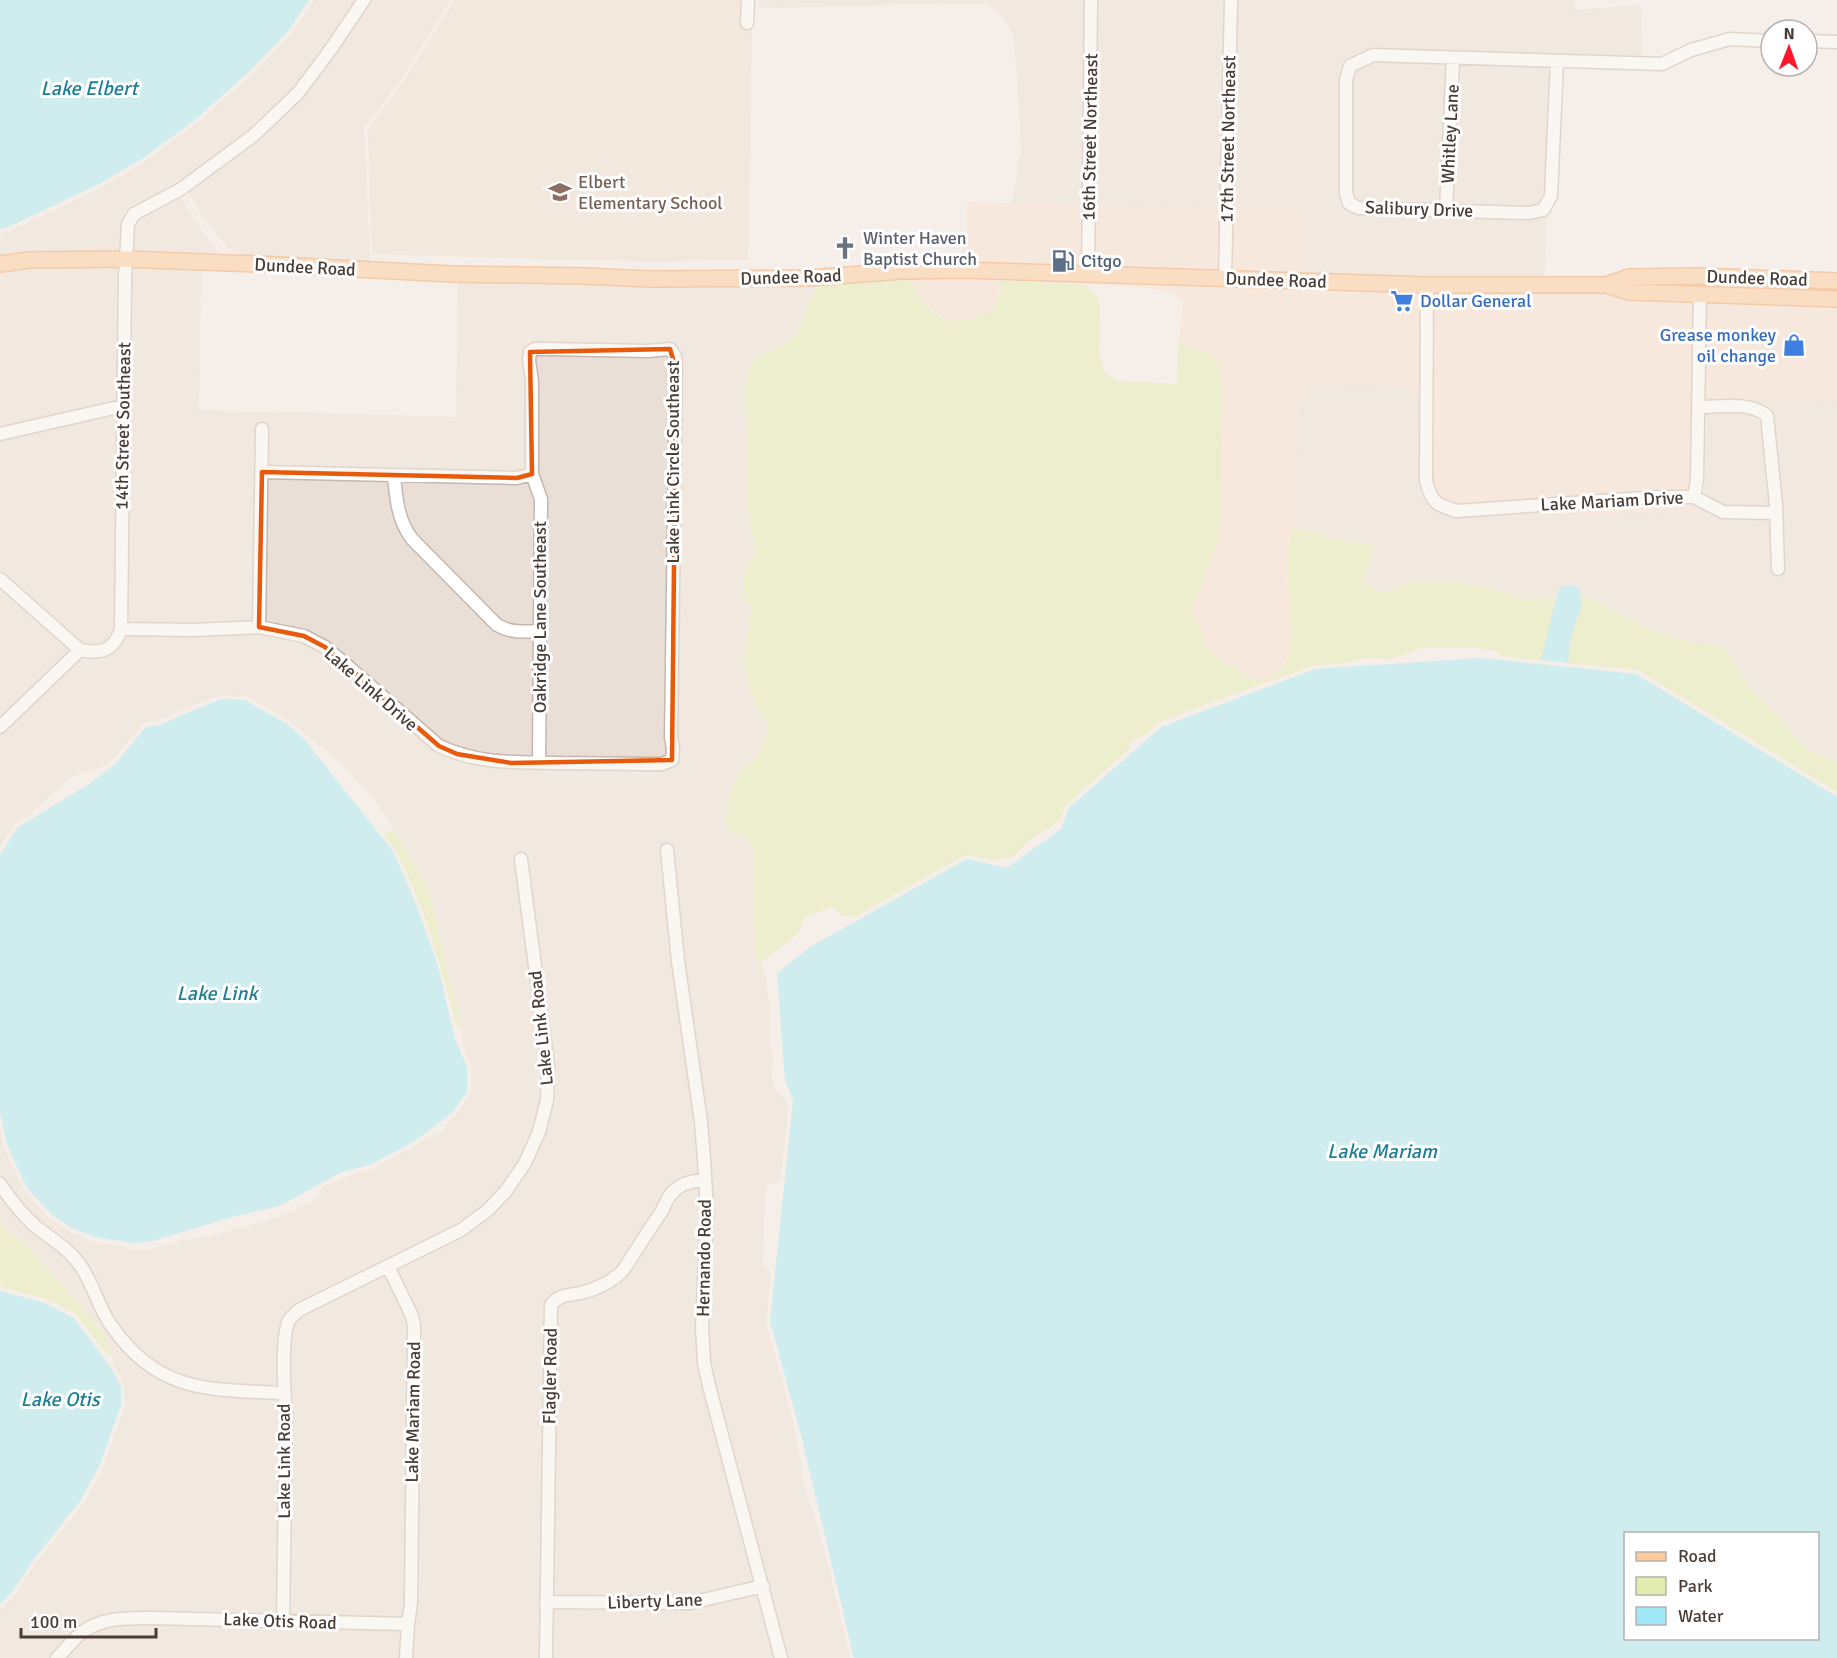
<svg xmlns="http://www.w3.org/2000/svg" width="1837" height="1658" viewBox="0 0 1837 1658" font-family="Signika,sans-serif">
  <rect width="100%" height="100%" fill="#f6eee8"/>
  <path fill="#eadfd6" d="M 314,0 L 358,0 L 328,46 L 295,89 L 251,130 L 179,185 L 123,218 L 121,225 L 123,226 L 121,254 L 0,259 L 0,234 L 8,232 L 99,189 L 144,162 L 197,123 L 256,71 L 293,32 Z
    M 369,0 L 450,0 L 401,79 L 364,128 L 370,265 L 244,259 L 227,247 L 201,214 L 188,191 L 257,139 Z
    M 759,0 L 1087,0 L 1084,205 L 1012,203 L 1021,148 L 1018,86 L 1013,34 L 997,10 L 984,3 L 759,8 Z
    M 1096,0 L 1226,0 L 1222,208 L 1094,205 Z
    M 1235,0 L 1575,0 L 1575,10 L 1641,5 L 1642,58 L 1348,61 L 1345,205 L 1547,212 L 1544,279 L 1427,279 L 1303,276 L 1231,208 Z
    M 1374,60 L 1448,63 L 1442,205 L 1359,203 L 1353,199 L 1350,192 L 1350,81 L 1353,70 Z
    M 1458,63 L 1551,66 L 1546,195 L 1540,205 L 1529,207 L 1451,205 Z
    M 180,196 L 194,220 L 221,256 L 130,254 L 132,226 L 137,218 Z
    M 121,264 L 119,402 L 0,429 L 0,270 L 29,265 Z
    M 130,265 L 201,268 L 199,410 L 456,417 L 458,279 L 585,281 L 651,285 L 822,283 L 809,301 L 798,332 L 781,347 L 756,357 L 747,373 L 745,396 L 748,445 L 748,507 L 755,552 L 743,574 L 743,599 L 752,605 L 744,662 L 751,695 L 769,726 L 759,755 L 741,771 L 731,788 L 725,825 L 732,833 L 742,833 L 754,849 L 753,904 L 756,954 L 766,977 L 766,987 L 769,1003 L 769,1040 L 773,1054 L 771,1069 L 774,1089 L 786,1100 L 788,1110 L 780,1181 L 765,1186 L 763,1265 L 771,1276 L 766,1323 L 793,1420 L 803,1481 L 826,1556 L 850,1658 L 786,1658 L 777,1617 L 713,1385 L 709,1362 L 707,1328 L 711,1211 L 708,1158 L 705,1122 L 683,960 L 671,844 L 662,846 L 673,961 L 696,1123 L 700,1176 L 691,1176 L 679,1182 L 668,1191 L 619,1267 L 603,1278 L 590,1284 L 563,1290 L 554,1294 L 547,1305 L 541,1658 L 411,1658 L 415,1603 L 419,1326 L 416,1314 L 394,1268 L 462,1235 L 491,1214 L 510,1194 L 529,1166 L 544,1134 L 552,1100 L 553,1065 L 525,853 L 516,855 L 544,1066 L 543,1099 L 535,1130 L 522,1160 L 503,1188 L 485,1206 L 458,1225 L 296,1306 L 285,1318 L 281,1334 L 279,1388 L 213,1385 L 184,1378 L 154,1364 L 135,1347 L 114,1321 L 82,1259 L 65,1243 L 36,1220 L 13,1194 L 0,1176 L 0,1130 L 4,1147 L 24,1190 L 49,1218 L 69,1231 L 94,1242 L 121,1246 L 133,1250 L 149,1250 L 178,1241 L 218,1234 L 280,1217 L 316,1199 L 322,1187 L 357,1173 L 370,1170 L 413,1147 L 426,1138 L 444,1131 L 449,1120 L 455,1116 L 471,1093 L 471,1065 L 463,1046 L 460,1017 L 451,988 L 431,898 L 422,878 L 374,798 L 336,758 L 288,720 L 247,696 L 221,695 L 180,710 L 158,721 L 144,723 L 112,760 L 106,765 L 71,777 L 29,815 L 15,824 L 0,847 L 0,733 L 82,656 L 95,657 L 109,654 L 120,645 L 124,635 L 193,635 L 259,632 L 303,641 L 322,652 L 436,750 L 455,759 L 476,765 L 511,768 L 539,766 L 565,769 L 663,771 L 676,766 L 678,763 L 676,736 L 681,369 L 680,355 L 674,346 L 670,344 L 647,345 L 547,343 L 535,344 L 528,347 L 525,352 L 524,360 L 528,382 L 527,470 L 516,472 L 266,467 L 267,424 L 258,424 L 255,622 L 193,624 L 126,624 Z
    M 536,354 L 668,354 L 671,358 L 668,757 L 662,760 L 565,759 L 544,756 L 533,360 Z
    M 1299,385 L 1422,387 L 1421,481 L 1426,499 L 1435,508 L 1437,513 L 1543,518 L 1694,511 L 1700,506 L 1718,516 L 1718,517 L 1725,519 L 1726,518 L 1772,519 L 1774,575 L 1783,574 L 1781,508 L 1772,415 L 1707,402 L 1707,397 L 1837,402 L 1837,761 L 1808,750 L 1749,686 L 1724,647 L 1663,635 L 1625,617 L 1598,601 L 1582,595 L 1580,589 L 1574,585 L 1558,591 L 1556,597 L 1529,600 L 1498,590 L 1416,581 L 1380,593 L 1365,584 L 1365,576 L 1375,545 L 1331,539 L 1323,534 L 1294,528 Z
    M 1747,412 L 1762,418 L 1772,508 L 1724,507 L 1704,497 L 1707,413 Z
    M 118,413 L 116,628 L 113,638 L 106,644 L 94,647 L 82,645 L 0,573 L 0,439 Z
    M 266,477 L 390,481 L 395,516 L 399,530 L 409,543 L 495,630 L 506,635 L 518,638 L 534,636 L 534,755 L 511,758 L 478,755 L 441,742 L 305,631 L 264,622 Z
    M 529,480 L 536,500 L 534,626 L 519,627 L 508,625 L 500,620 L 408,526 L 399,481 Z
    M 0,586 L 73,650 L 0,720 Z
    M 694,1186 L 700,1186 L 702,1210 L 698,1328 L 757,1582 L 690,1598 L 551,1597 L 556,1307 L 559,1303 L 608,1287 L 674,1199 L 683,1191 Z
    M 0,1192 L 76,1267 L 128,1354 L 149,1373 L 181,1388 L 211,1395 L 280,1398 L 282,1411 L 278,1616 L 153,1612 L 78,1629 L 50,1658 L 0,1658 L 0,1610 L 15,1595 L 35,1564 L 83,1504 L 103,1469 L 125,1406 L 124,1385 L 113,1363 L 114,1360 L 103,1332 L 27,1245 L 4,1228 L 0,1219 Z
    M 386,1272 L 408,1318 L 410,1327 L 406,1602 L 404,1619 L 288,1617 L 289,1393 L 290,1336 L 293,1322 L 301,1315 Z
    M 760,1592 L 777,1658 L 550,1658 L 551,1607 L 648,1609 L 691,1608 Z
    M 153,1623 L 403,1630 L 402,1658 L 64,1658 L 84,1637 L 100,1629 L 120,1624 Z"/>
  <path fill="#f9dfd2" d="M 967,202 L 1084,205 L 1084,269 L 960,264 L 967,233 Z
    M 1094,205 L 1222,208 L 1221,274 L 1093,270 Z
    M 1231,208 L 1304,210 L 1303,276 L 1230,274 Z
    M 911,276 L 1423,290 L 1422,387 L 1299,385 L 1294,527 L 1288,537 L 1286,575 L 1290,600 L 1292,634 L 1287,660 L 1279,668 L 1274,678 L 1263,680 L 1247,677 L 1239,670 L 1226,664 L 1207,649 L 1192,610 L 1220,537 L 1220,462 L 1206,351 L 1187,347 L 1179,339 L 1183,302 L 1174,292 L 1139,287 L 1002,280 L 992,313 L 961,321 L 947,320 L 918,300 L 910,280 Z
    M 1432,290 L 1602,290 L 1695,299 L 1693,479 L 1690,492 L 1623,493 L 1457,506 L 1443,502 L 1434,494 L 1430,481 Z
    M 1704,299 L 1837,304 L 1837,402 L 1707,397 L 1707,402 L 1703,402 Z
    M 1624,503 L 1693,503 L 1700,506 L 1694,511 L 1543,518 L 1476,515 Z"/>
  <path fill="#f0e0d1" d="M 455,0 L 740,0 L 740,16 L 752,16 L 748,260 L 652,262 L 372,254 L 368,130 L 404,81 Z"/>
  <path fill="#e0edae" d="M 911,276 C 911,293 932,318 949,320 C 963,323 979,316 992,313 L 1000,292 L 1002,280 L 1084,285 L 1096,295 L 1100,306 L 1099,353 L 1104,372 L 1118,381 L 1177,384 L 1179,339 L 1187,347 L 1206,351 L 1218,363 L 1223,390 L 1220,537 L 1192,610 L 1207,649 L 1226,664 L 1239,670 L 1248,677 L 1263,680 L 1274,678 C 1277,672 1285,665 1287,660 C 1289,656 1289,650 1290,646 C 1296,611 1277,555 1294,528 L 1323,534 L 1331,539 L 1375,545 L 1365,576 L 1365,584 L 1380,593 L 1416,581 L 1453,581 L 1498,590 L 1529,600 L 1556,597 L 1553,616 L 1541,660 L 1502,656 L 1495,651 L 1479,648 L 1447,647 L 1422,648 L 1391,659 L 1367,658 L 1345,663 L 1315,665 L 1198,707 L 1158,723 L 1146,734 L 1130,742 L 1129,749 L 1066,805 L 1060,819 L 1056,823 L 1031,839 L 1014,856 L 993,860 L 965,855 L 899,892 L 893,894 L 890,897 L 853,918 L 851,916 L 841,915 L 833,907 L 804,917 L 799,933 L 760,963 L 756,954 L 753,904 L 754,849 L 742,833 L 732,833 L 725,825 L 731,788 L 741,771 L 759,755 L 769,726 L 751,695 L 744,662 L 752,605 L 743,599 L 743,574 L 755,552 L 748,507 L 748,445 L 745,396 L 747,373 L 756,357 L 781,347 L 798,332 L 809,301 L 822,283 Z
    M 1582,595 C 1610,605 1634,625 1663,634 C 1682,641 1704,643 1724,647 L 1749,686 L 1808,749 L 1837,761 L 1837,792 L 1638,670 L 1568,663 L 1571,636 L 1582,604 Z
    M 394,830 L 422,878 L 431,898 L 451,988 L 460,1017 L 461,1028 L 457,1028 C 445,980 432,933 413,887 C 404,867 398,851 384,834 Z
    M 0,1219 L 4,1228 L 27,1245 L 103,1332 L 112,1355 L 106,1353 L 76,1314 L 46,1299 L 0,1286 Z"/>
  <path fill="#a0e8f7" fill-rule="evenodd" d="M 0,0 L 309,0 L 289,30 L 253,68 L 195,120 L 142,159 L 97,185 L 8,227 L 0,229 Z
    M 1574,585 L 1580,589 L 1582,604 L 1571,636 L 1568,663 L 1541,660 L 1558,591 L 1560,587 Z
    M 1481,658 L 1636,674 L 1837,797 L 1837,1658 L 854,1658 L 801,1435 L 770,1321 L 793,1101 L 785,1080 L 777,973 L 810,947 L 967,859 L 1007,868 L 1061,829 L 1069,808 L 1161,727 L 1315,669 ZM 1626,1534 L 1818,1534 L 1818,1638 L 1626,1638 Z
    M 221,699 L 245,700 L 287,724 L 304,739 L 393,851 L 416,904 L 438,966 L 455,1039 L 467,1067 L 467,1092 L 452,1113 L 412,1143 L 369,1165 L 342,1172 L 279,1206 L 232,1217 L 149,1242 L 133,1243 L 94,1237 L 70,1227 L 52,1215 L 27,1188 L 7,1145 L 0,1112 L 0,855 L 17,828 L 89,784 L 115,764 L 146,727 L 159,725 Z
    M 0,1291 L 45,1303 L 74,1318 L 113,1371 L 121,1387 L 121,1405 L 99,1467 L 80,1501 L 32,1562 L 12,1592 L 0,1604 Z"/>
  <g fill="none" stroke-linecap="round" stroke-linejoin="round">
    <g stroke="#c5b7ad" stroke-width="15">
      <path id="minor" d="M 747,23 L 748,0
        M 1807,41 L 1837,42
        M 1557,61 L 1551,196 L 1543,210 L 1529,213 L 1358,208 L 1349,203 L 1346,193 L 1346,80 L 1350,66 L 1373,55 L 1662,64 L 1691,50 L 1730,39 L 1771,41
        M 1446,210 L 1453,58
        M 1088,275 L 1091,0
        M 1225,279 L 1231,0
        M 1427,285 L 1426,481 C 1432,503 1436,505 1457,511 L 1657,497 L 1694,497 L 1723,512 L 1776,513
        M 1698,407 C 1719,407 1751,401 1767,416 L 1776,505 L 1778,569
        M 0,434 L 123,406
        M 262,472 L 517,478 L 532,474
        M 394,476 C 396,498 398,521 412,539 L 497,625 C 511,633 523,632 539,631
        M 1694,497 L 1697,480 L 1700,294
        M 0,579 L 80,650
        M 259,627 L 262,429
        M 121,629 L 193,630 L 259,627 L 304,636 L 325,647 L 343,662 L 439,746 C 481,765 516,762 561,763 C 595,763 628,764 662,764 L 672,760 L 673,749 L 671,737 L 676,369 L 675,356 L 670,349 L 648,351 L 547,349 L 535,349 L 530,352 L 529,360 L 532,381 L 532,474 L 541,499 L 539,763
        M 0,727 L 80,650 C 101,654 114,651 121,629 L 125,278 L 128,224 L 134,214 L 181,189 L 254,135 L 298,93 L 331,49 L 364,0
        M 667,850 L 678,961 L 701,1122 L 704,1159 L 707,1210 L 702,1328 L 704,1363 L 709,1386 L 781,1658
        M 0,1184 C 10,1199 22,1214 35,1226 C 50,1238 69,1249 80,1265 C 93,1283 98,1307 111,1325 C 157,1393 210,1390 284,1393
        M 388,1266 L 412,1316 L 414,1326 L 411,1603 L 408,1624 L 406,1658
        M 546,1602 L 690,1603 L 763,1586
        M 283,1622 L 286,1411 C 284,1392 281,1337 289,1320 C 291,1317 296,1313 299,1310 L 461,1230 L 488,1210 L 506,1191 L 525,1163 L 539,1132 L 547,1100 L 548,1066 L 521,859
        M 57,1658 C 65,1650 72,1641 80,1634 C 100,1617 129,1618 153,1618 L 408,1624
        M 546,1658 L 551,1305 C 559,1294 567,1296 580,1293 C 594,1290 615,1281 624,1269 C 636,1251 647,1232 660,1214 C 664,1208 666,1200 671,1194 C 680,1184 692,1180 705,1181"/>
    </g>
    <g stroke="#efa05d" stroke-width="18">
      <path id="major" d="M 0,264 L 29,260 L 125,259 L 259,264 L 451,274 L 585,276 L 651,279 L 809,278 L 902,271 L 965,270 L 1427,285 L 1606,285 L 1629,292 L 1837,299
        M 1606,285 L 1629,277 L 1700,276 L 1837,281"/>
    </g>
    <use href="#minor" stroke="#fff" stroke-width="12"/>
    <use href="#major" stroke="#ffc998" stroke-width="15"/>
  </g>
  <path d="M0 0H1837V1658H0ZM 670,349 L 676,369 L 672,760 L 511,763 L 457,754 L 439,746 L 325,647 L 304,636 L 259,627 L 262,472 L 517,478 L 532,474 L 530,352 Z" fill="#f6eee8" fill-opacity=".55" fill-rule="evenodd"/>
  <path fill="none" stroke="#e8590c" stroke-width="4.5" stroke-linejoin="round" d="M 670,349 L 676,369 L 672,760 L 511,763 L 457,754 L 439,746 L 325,647 L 304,636 L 259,627 L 262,472 L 517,478 L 532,474 L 530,352 Z"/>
  <defs>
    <g id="school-bare" transform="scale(1.8)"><path d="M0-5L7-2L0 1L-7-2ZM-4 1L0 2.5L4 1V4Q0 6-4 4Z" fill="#8d6e63" stroke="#fff" stroke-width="2.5" paint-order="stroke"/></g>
    <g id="church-bare" transform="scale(1.8)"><path d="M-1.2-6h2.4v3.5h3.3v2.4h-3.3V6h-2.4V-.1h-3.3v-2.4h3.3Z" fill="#6b7280" stroke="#fff" stroke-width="2.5" paint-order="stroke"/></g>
    <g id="fuel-bare" transform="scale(1.8)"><path d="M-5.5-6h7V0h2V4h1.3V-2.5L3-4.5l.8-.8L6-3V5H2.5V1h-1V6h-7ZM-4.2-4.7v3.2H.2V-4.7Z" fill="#5c6f8a" stroke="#fff" stroke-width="2.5" paint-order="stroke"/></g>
    <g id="supermarket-bare" transform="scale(1.8)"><path d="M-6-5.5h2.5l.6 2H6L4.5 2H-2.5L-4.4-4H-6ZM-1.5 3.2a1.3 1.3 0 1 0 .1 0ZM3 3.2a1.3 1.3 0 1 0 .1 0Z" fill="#3f7fe0" stroke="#fff" stroke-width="2.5" paint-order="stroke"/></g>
    <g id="shop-bare" transform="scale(1.8)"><path d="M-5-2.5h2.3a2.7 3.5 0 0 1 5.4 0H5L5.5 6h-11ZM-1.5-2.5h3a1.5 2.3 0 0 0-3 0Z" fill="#3f7fe0" stroke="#fff" stroke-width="2.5" paint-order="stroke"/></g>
  </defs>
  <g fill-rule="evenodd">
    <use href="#school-bare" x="560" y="192"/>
    <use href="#church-bare" x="845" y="248"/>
    <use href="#fuel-bare" x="1063" y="261"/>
    <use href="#supermarket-bare" x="1402" y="301"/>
    <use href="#shop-bare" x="1794" y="345"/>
  </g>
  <g text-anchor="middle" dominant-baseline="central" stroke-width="6" stroke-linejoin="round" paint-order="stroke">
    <g font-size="18" fill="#4a3d36" stroke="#fff">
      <text transform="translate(1450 134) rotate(-87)">Whitley Lane</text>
      <text transform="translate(1090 137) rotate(-89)">16th Street Northeast</text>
      <text transform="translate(1228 139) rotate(-89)">17th Street Northeast</text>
      <text transform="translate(1419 209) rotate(2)">Salibury Drive</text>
      <text transform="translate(305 267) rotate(3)">Dundee Road</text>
      <text transform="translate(791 277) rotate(-2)">Dundee Road</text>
      <text transform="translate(1757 278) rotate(2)">Dundee Road</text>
      <text transform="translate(1276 280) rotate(2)">Dundee Road</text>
      <text transform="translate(123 426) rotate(-89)">14th Street Southeast</text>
      <text transform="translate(673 462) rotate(-90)">Lake Link Circle Southeast</text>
      <text transform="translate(1612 501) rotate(-3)">Lake Mariam Drive</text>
      <text transform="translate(540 617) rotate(-90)">Oakridge Lane Southeast</text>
      <text transform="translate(371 689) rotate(41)">Lake Link Drive</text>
      <text transform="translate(541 1028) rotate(-96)">Lake Link Road</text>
      <text transform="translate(704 1258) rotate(-89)">Hernando Road</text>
      <text transform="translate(550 1376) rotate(-89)">Flagler Road</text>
      <text transform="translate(413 1412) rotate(-89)">Lake Mariam Road</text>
      <text transform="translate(284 1461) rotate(-90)">Lake Link Road</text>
      <text transform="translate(655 1601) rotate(-2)">Liberty Lane</text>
      <text transform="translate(280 1621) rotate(2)">Lake Otis Road</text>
    </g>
    <g font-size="18" fill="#785e54" stroke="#fff" text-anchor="start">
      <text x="578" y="182">Elbert<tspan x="578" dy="21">Elementary School</tspan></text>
    </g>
    <g font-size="18" fill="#5b616d" stroke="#fff" text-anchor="start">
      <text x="863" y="238">Winter Haven<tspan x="863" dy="21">Baptist Church</tspan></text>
    </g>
    <g font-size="18" fill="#4e5e75" stroke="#fff" text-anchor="start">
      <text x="1081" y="261">Citgo</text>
    </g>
    <g font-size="18" fill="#366cbe" stroke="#fff" text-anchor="start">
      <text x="1420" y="301">Dollar General</text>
      <text x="1776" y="335" text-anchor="end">Grease monkey<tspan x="1776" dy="21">oil change</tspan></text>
    </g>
    <g font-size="20" font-style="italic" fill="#1f7f95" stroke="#fff">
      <text x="89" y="88">Lake Elbert</text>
      <text x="217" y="993">Lake Link</text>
      <text x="1382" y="1151">Lake Mariam</text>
      <text x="60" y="1399">Lake Otis</text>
    </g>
  </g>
  <rect x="1624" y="1532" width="195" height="108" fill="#ffffff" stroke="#b7b1af" stroke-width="1.5"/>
  <rect x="1636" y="1552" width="30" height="9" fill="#ffc998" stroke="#b7b1af" stroke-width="1.5"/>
  <text x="1678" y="1562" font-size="18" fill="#4a3d36">Road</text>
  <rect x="1636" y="1577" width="30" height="18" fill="#e0edae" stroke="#b7b1af" stroke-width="1.5"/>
  <text x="1678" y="1592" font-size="18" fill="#4a3d36">Park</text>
  <rect x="1636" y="1607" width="30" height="18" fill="#a0e8f7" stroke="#b7b1af" stroke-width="1.5"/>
  <text x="1678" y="1622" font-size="18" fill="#4a3d36">Water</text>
  <g transform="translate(1789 48) rotate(1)"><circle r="28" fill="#ffffff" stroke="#b7b1af" stroke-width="1.5"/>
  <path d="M0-4.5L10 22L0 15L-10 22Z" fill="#ff162a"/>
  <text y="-9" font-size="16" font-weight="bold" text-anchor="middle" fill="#4a3d36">N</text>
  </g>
  <path d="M21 1628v9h135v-9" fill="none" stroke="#4a3d36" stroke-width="3"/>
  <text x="30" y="1628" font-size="18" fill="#4a3d36" stroke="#ffffff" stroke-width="4.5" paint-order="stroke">100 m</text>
</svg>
